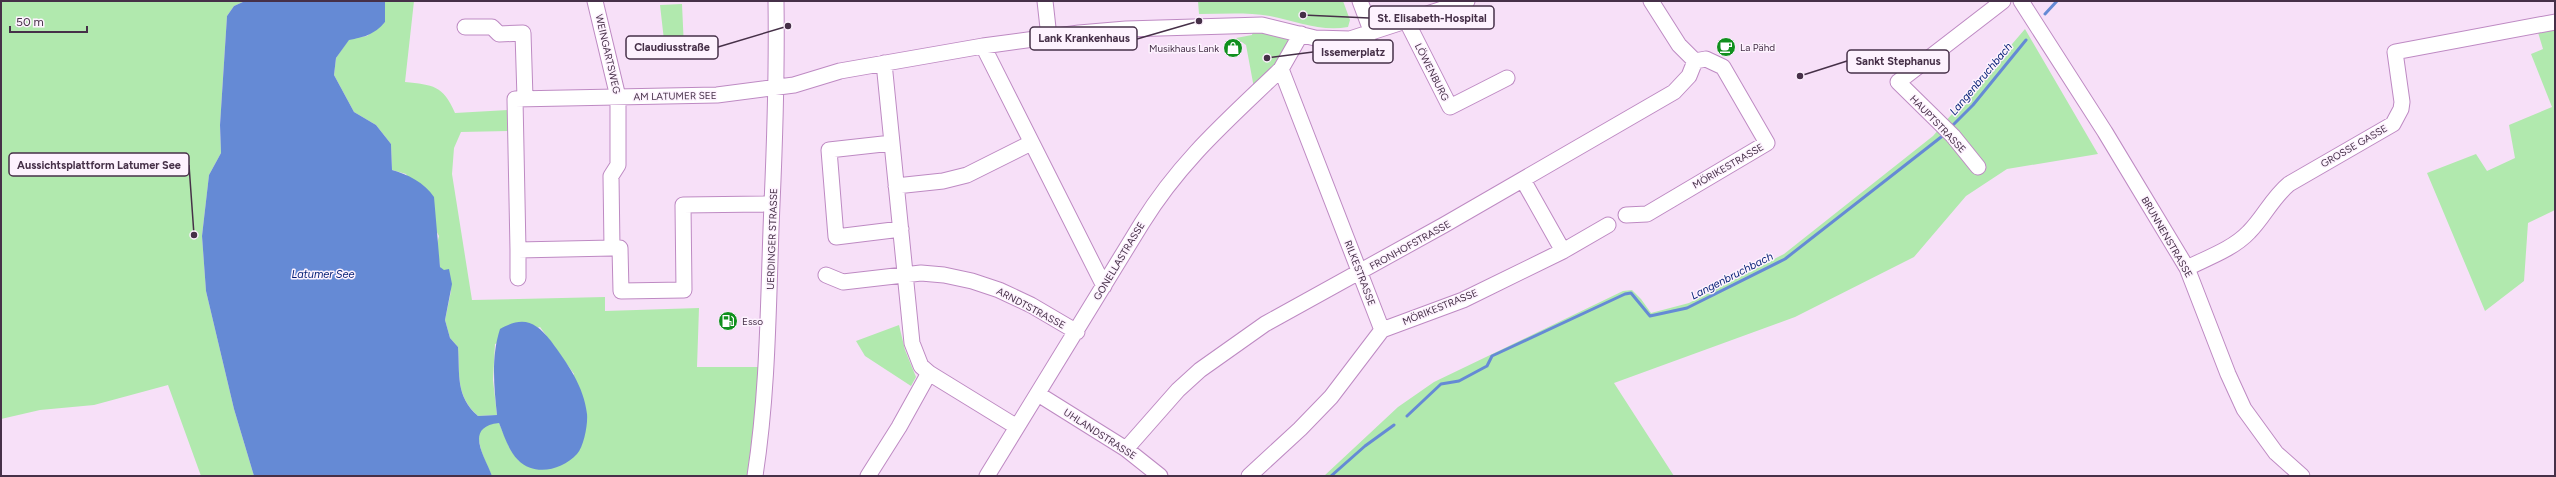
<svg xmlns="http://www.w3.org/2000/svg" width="2556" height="477" viewBox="0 0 2556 477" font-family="Figtree,sans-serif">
  <rect width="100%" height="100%" fill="#f7e0f8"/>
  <path fill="#b1e9ae" d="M 1,1 L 245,1 L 234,6 L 227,16 L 220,125 L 221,153 L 209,175 L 202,236 L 206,291 L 234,409 L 254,476 L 201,476 L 168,385 L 94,405 L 40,410 L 1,419 Z
    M 385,1 L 414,1 L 405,82 C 433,85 443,85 455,113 L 508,110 L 508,131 L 461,132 L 454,148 L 452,174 L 472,300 L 605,297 L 605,311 L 699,308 L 697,367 L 761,367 L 747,476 L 492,476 C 487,464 469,432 486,424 C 490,423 495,423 499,423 L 510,449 L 519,461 L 574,374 L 540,327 L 495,344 L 493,380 L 497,415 L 478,416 C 455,395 460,375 458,347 L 450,338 L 445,320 L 451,291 L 440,267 L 437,244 L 439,236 L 406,174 L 392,170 L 391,144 L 376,125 L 354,112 L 334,75 L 336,58 L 349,39 L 367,36 L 385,22 Z
    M 1198,1 L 1343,1 L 1350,20 L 1348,27 C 1321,32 1296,21 1270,16 C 1246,12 1222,14 1199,14 Z
    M 682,4 L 684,48 L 665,49 L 660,5 Z
    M 2555,27 L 2555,210 L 2528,223 L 2524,281 L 2485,311 L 2427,173 L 2476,154 L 2487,171 L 2515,158 L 2509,125 L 2552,107 L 2531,54 L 2543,49 L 2537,29 Z
    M 2025,29 L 2098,154 L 2007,169 L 1966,196 L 1914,257 L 1795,317 L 1614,383 L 1674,476 L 1324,476 L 1398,407 L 1434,382 L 1623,291 L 1632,290 L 1641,299 L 1651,313 L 1689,303 L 1784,254 L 1933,136 Z
    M 1253,31 L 1288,37 C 1295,52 1264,78 1254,88 L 1246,45 L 1236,38 L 1252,35 Z
    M 899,325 L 905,350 L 916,377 L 911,386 L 865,356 L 856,341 Z"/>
  <path fill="#658ad5" d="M 245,1 L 385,1 L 385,22 C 374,35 364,37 349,40 L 336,58 L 334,75 L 354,112 L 376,125 L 391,144 L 392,170 C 407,174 425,183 434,197 L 440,267 L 444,270 L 449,269 L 452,284 L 445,320 L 450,338 L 458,347 C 460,374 455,396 478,416 L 497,415 C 494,386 491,357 500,329 C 523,316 535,321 551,341 C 567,363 584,386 587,414 C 588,424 584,446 577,454 C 562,470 535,477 518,460 C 508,450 504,435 499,423 C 464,427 484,455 492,476 L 254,476 L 234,409 L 206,291 L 202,236 L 209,175 L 221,153 L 220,125 L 227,16 L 234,6 Z"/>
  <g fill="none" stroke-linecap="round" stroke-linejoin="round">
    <path stroke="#658ad5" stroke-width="3" d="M 2045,14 L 2057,1
      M 1950,128 L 1973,105 L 2026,40
      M 1407,416 L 1441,384 L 1459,381 L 1487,366 L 1492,356 L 1625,294 L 1631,293 L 1650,316 L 1687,308 L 1785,259 L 1945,134
      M 1331,476 L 1365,446 L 1394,425"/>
    <g stroke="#be8ac3" stroke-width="17">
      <path id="minor" d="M 595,1 L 618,97 L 618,165 L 611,176 L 612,248 L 620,248 L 621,291 L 684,290 L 683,205 L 772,204
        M 1045,1 L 1049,37
        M 1360,1 L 1372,33
        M 2021,1 L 2105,132 L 2187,268 L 2228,374 L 2244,409 L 2276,453 L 2302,476
        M 1407,22 L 1450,107 L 1507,78
        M 465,27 L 492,27 L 499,34 L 523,33 L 525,98
        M 983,46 L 1104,286
        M 884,63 L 912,343 L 921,366 L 929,373 L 1017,427
        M 892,143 L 829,150 L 836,237 L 901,229
        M 1978,167 L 1953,136 L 1898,82 L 2003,1
        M 1523,180 L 1563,251
        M 896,186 L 943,181 L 967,175 L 1031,143
        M 1626,215 L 1647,214 L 1767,143 L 1723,67 L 1706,59 L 1695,61
        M 612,248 L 518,250 L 515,99 L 717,95 L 794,85 L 840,71 L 983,46 L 1079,33 L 1126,29 L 1262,25 L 1315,38 L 1350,39 L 1467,1
        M 2187,268 C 2207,258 2233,249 2249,232 C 2264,217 2272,198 2289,184 L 2393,124 L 2401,109 L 2402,102 L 2395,52 L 2555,22
        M 826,275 L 843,282 L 921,273 L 944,275 L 972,281 L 999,290 L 1031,305 L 1077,332
        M 518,278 L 518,250
        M 1382,330 L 1463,300 L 1563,251 L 1608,225
        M 1038,394 L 1126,449 L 1160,476
        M 1126,449 L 1178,390 L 1200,370 L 1265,324 L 1444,225 L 1674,92 L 1689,76 L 1695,61 L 1679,45 L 1651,1
        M 755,476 C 769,385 768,295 772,204 C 775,136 777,69 776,1
        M 868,476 L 899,427 L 929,373
        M 987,476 L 1142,223 C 1181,160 1228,120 1281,69
        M 1249,476 L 1300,429 L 1331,397 L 1382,330 L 1281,69 L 1301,34"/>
    </g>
    <use href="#minor" stroke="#fff" stroke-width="15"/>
  </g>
  <defs>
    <g id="cafe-disc" transform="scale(1)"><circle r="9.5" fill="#108f1d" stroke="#fdf2fe"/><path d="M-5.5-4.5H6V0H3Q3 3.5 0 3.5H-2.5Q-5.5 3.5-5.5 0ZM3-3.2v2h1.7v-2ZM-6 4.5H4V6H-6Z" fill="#fff"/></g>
    <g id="shop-disc" transform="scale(1)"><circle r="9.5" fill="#108f1d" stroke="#fdf2fe"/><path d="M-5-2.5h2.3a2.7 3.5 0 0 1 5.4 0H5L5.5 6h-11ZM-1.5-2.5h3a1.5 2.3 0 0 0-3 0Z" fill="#fff"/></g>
    <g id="fuel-disc" transform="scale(1)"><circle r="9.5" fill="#108f1d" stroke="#fdf2fe"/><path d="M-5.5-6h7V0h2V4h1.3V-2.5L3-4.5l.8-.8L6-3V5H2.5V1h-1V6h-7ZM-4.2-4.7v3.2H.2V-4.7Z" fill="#fff"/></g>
  </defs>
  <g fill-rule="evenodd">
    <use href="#cafe-disc" x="1726" y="47"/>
    <use href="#shop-disc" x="1233" y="48"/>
    <use href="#fuel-disc" x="728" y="321"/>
  </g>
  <g text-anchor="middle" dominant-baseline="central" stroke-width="3" stroke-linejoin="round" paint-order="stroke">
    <g font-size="10" fill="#463048" stroke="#fdf2fe" text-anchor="start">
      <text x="1740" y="47">La Pähd</text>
      <text x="1219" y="48" text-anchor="end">Musikhaus Lank</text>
      <text x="742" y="321">Esso</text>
    </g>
    <g font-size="10" fill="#463048" stroke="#fdf2fe">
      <text transform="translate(608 54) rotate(77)">WEINGARTSWEG</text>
      <text transform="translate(1432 72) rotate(63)">LÖWENBURG</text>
      <text transform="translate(675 96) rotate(-1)">AM LATUMER SEE</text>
      <text transform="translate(1938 124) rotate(46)">HAUPTSTRASSE</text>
      <text transform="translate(2354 146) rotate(-30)">GROSSE GASSE</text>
      <text transform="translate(1728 166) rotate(-30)">MÖRIKESTRASSE</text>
      <text transform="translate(2167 237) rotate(60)">BRUNNENSTRASSE</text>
      <text transform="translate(772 239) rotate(-88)">UERDINGER STRASSE</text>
      <text transform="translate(1410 245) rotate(-29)">FRONHOFSTRASSE</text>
      <text transform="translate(1119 261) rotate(-59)">GONELLASTRASSE</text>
      <text transform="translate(1360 273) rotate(69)">RILKESTRASSE</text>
      <text transform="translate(1440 307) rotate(-22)">MÖRIKESTRASSE</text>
      <text transform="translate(1031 308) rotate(28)">ARNDTSTRASSE</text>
      <text transform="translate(1100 434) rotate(33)">UHLANDSTRASSE</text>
    </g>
    <g font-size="11" font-style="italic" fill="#011c73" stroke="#fdf2fe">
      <text transform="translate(1981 79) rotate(-50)">Langenbruchbach</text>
      <text x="323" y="274">Latumer See</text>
      <text transform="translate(1732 276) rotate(-27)">Langenbruchbach</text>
    </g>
  </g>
  <path fill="none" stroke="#463048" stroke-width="1.5" d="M1303 15L1369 18M1199 21L1137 39M788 26L718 47M1267 58L1313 52M1800 76L1847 61M194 235L189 165"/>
  <g fill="#463048" stroke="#fdf2fe" stroke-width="1.5">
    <circle cx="1303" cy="15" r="4"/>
    <circle cx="1199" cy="21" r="4"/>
    <circle cx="788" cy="26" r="4"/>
    <circle cx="1267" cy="58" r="4"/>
    <circle cx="1800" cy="76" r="4"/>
    <circle cx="194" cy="235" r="4"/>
  </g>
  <g fill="#fdf2fe" stroke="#463048" stroke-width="1.5">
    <rect x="1369" y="6" width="125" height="23" rx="4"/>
    <rect x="1030" y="27" width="107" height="23" rx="4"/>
    <rect x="626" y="36" width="92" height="23" rx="4"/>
    <rect x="1313" y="40" width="80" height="23" rx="4"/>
    <rect x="1847" y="50" width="102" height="23" rx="4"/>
    <rect x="9" y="153" width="180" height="23" rx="4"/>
  </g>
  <g font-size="11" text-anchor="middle" font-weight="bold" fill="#463048">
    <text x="1432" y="22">St. Elisabeth-Hospital</text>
    <text x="1084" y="42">Lank Krankenhaus</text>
    <text x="672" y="51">Claudiusstraße</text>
    <text x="1353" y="56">Issemerplatz</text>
    <text x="1898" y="65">Sankt Stephanus</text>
    <text x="99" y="169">Aussichtsplattform Latumer See</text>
  </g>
  <rect width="2556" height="477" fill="none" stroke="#463048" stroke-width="4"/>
  <path d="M10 26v6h77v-6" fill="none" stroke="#463048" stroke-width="2"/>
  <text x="16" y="26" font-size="12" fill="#463048" stroke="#fdf2fe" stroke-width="3" paint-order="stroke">50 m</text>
</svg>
